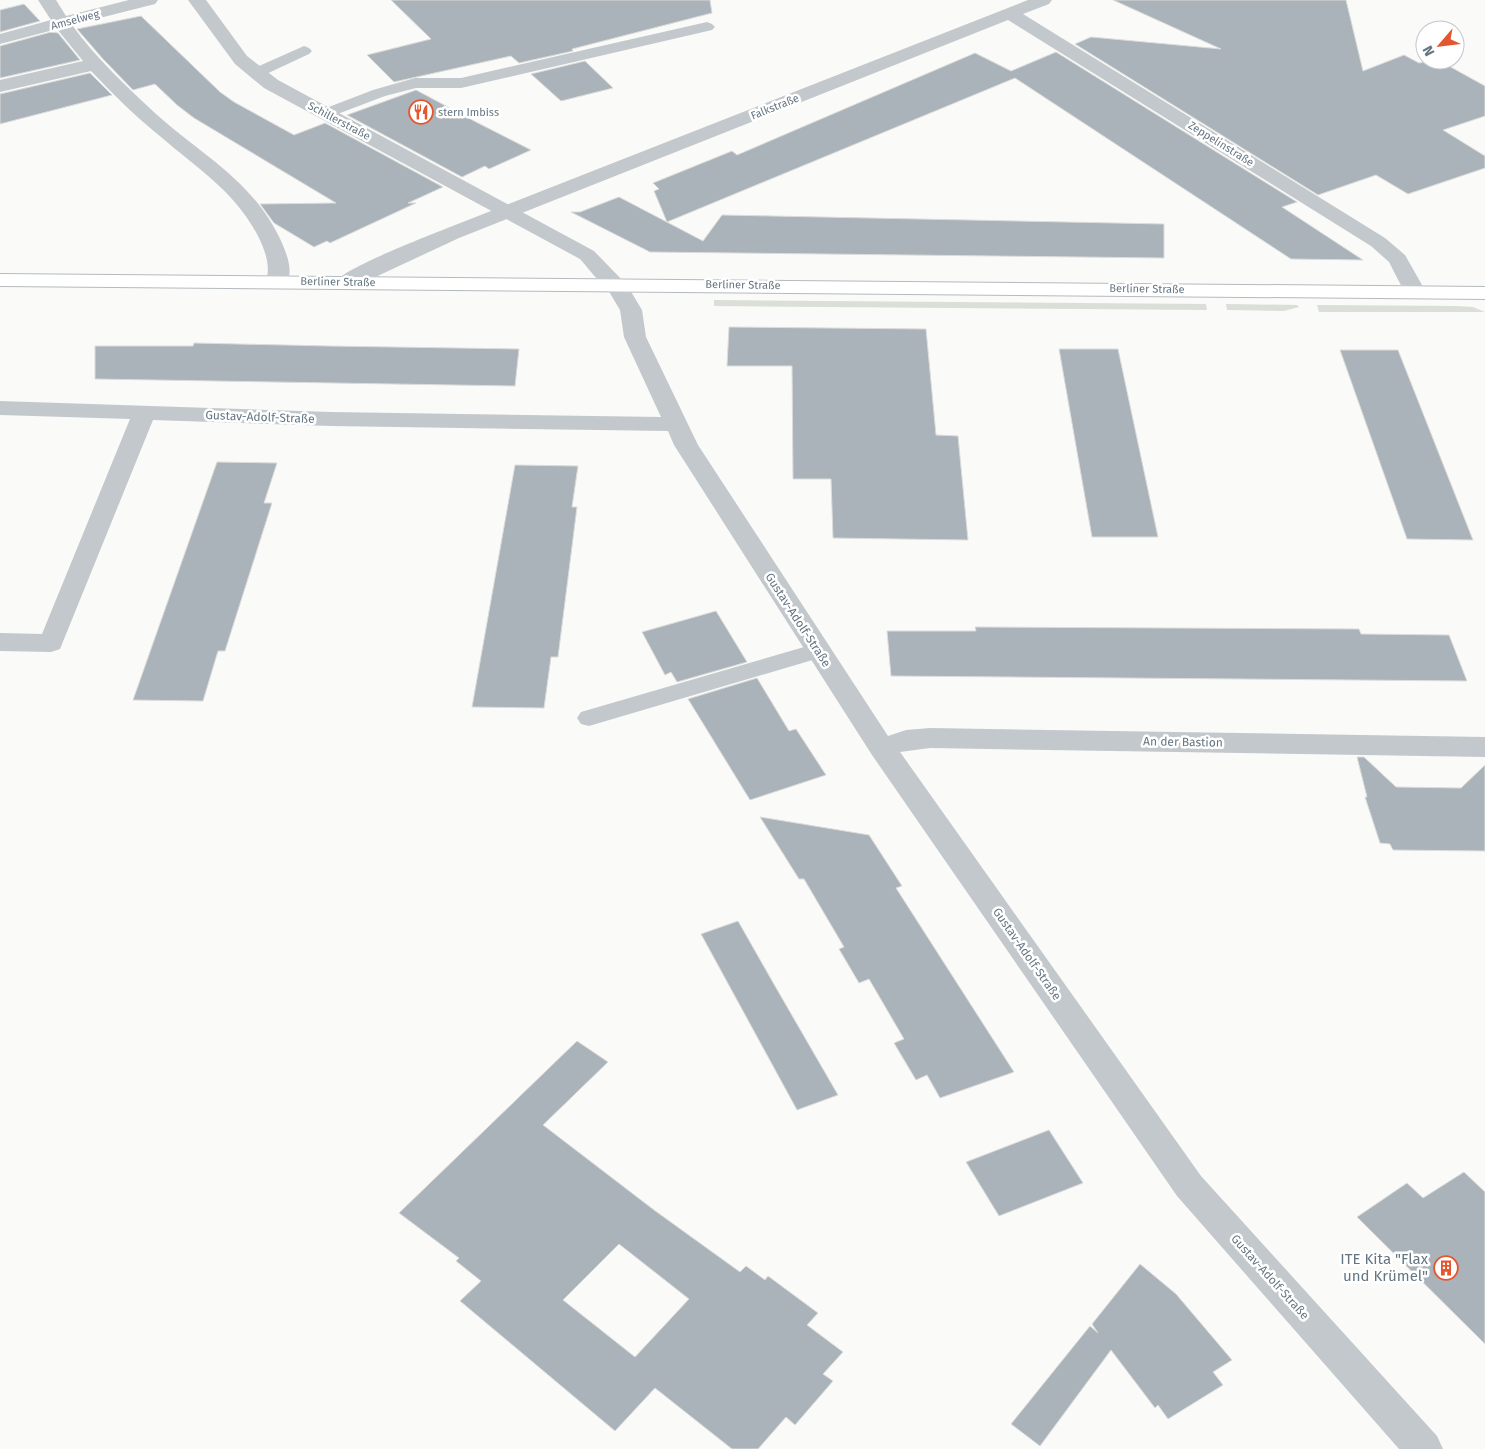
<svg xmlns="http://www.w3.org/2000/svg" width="1485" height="1449" viewBox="0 0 1485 1449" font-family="'Fira Sans',sans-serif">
  <rect width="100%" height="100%" fill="#fafaf8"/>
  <path fill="#dadfd7" d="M 714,300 L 1206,304 L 1207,310 L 714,306 Z
    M 1226,304 L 1297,305 L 1299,307 L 1284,311 L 1227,310 Z
    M 1317,305 L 1456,306 L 1473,307 L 1485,312 L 1319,312 Z"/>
  <path fill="#aab3b9" stroke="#dcdcda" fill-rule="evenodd" d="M 391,0 L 710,0 L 712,13 L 572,49 L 573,51 L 519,63 L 511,56 L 394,82 L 367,55 L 431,39 Z
    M 1113,0 L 1346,0 L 1363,71 L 1404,55 L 1419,63 L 1438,60 L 1485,86 L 1485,116 L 1443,130 L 1485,156 L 1485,168 L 1408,194 L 1376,175 L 1318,195 L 1075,44 L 1091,37 L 1221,49 Z
    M 24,4 L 40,21 L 0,32 L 0,10 Z
    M 141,16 L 220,92 L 234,102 L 294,135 L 325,123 L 443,187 L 408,203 L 416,203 L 330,243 L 327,241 L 314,247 L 274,223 L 260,204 L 336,203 L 194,118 L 177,105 L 155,84 L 133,90 L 103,59 L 77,29 Z
    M 51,32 L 58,33 L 80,60 L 0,78 L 0,46 Z
    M 1056,52 L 1297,202 L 1282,207 L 1363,260 L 1291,259 L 1015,78 L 667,222 L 654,191 L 659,189 L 653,183 L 732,151 L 737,155 L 975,53 L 1011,71 Z
    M 585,61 L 613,88 L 561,101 L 531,74 Z
    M 90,73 L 112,95 L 0,124 L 0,94 Z
    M 416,90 L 476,122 L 531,150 L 489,169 L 485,166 L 462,177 L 347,115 Z
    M 619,197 L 703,241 L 722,215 L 1164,224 L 1164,258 L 650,252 L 571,212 L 580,212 Z
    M 729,327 L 926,329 L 936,435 L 958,436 L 968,540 L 833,538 L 831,479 L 793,479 L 792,366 L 727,366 Z
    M 194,343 L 329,346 L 519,349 L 515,386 L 95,379 L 95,346 L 193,346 Z
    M 1059,349 L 1118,349 L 1158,537 L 1092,537 Z
    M 1340,350 L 1398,350 L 1473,540 L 1407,539 Z
    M 217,462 L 277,463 L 264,503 L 272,503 L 225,651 L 218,651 L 203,701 L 133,700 Z
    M 515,465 L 578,466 L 572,507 L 577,507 L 558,657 L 551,657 L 544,708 L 472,707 Z
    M 716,611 L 747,662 L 677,682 L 671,672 L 665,675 L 642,632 Z
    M 975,627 L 1359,629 L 1361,634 L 1449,635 L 1467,681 L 891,676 L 887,631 L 976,631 Z
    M 757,678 L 789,731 L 796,729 L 826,775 L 750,800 L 688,699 Z
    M 1357,757 L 1364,757 L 1396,787 L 1461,788 L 1485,765 L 1485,851 L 1393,850 L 1390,844 L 1380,843 L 1365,797 L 1367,797 Z
    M 760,817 L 869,835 L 902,886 L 896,888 L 1014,1072 L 940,1098 L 927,1075 L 916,1080 L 894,1043 L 904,1039 L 869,979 L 859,983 L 839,949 L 844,947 L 804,879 L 799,879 Z
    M 738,921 L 775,986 L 838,1095 L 797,1110 L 701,934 Z
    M 577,1041 L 608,1062 L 543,1125 L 654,1210 L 740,1272 L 746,1266 L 765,1280 L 768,1276 L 818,1313 L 807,1325 L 843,1352 L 823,1374 L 833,1381 L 795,1425 L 786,1417 L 758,1449 L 732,1449 L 655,1388 L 615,1431 L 460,1301 L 481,1281 L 456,1261 L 459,1258 L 399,1213 ZM 619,1244 L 689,1299 L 635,1357 L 563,1300 Z
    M 1049,1130 L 1083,1183 L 999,1216 L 966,1162 Z
    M 1464,1172 L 1485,1192 L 1485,1344 L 1357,1217 L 1407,1183 L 1423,1198 Z
    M 1140,1264 L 1176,1294 L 1232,1360 L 1213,1372 L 1223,1385 L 1168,1419 L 1158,1405 L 1155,1408 L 1111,1350 L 1040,1446 L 1011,1424 L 1090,1326 L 1098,1333 L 1092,1324 Z"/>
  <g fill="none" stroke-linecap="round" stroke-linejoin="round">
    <g stroke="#b5babe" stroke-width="2">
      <path id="primary" d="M 0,274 L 1485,287 L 1485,299 L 0,286 Z"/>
    </g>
    <path fill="#c3c8cc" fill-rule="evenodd" d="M 707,22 L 712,24 L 715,27 L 712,30 L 461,88 L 416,88 L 385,96 L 327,118 L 321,116 L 319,113 L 321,110 L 373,90 L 415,78 L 461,78 Z
      M 304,46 L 309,48 L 312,51 L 309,54 L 262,76 L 250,76 L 248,73 L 250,70 Z
      M 818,643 L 826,646 L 829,651 L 826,656 L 589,726 L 581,724 L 577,718 L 581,712 Z"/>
    <path fill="#c3c8cc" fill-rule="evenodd" d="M 38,0 L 56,0 L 66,16 L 129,0 L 158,0 L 155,4 L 72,25 C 96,58 126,86 156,114 C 204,157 254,181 282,243 C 288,257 294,273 285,287 L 277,288 L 269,287 L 266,282 C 271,265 265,250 257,234 C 233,190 198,169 161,137 C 136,117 113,94 91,71 L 0,92 L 0,80 L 83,61 L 57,29 L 0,44 L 0,34 L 51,20 Z
      M 1028,0 L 1052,0 L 1049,4 L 1023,14 L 1385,238 L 1405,255 L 1426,292 L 1423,297 L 1415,298 L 1407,297 L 1389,262 L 1371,246 L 1008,20 L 459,238 L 354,287 L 346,288 L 338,287 L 335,282 C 345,268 425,237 445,229 Z
      M 616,279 L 624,280 L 642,310 L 646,337 L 698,445 L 888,736 L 906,730 L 930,728 L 1485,737 L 1485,757 L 930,748 L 900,752 L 1201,1176 L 1437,1436 L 1443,1449 L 1399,1449 L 1177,1196 L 872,755 L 674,445 L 668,431 L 331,426 L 153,420 L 60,649 L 51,652 L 0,651 L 0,633 L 42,634 L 130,419 L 0,415 L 0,401 L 331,412 L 661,417 L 624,337 L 620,310 L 605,285 L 608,280 Z"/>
    <path fill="#c3c8cc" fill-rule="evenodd" d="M 188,0 L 206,0 L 247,56 L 278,80 L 594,251 L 627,285 L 624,290 C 605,294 592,272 580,259 L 264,88 L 235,64 Z"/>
    <use href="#primary" fill="#fff" fill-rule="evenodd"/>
  </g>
  <defs>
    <g id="restaurant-ring" transform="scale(1.25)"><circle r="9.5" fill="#fff" stroke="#e4572e" stroke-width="1.5"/><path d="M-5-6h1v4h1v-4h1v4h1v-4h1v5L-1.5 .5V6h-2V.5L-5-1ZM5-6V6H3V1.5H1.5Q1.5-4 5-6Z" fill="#e4572e"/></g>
    <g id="building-ring" transform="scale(1.25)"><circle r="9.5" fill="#fff" stroke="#e4572e" stroke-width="1.5"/><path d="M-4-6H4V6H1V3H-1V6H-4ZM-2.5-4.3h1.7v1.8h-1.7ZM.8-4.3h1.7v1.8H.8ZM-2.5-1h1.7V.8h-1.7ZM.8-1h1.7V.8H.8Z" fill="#e4572e"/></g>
  </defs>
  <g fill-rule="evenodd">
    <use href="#restaurant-ring" x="421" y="112"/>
    <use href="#building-ring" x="1446" y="1268"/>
  </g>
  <g text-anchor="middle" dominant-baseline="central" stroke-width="5" stroke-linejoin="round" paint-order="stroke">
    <g font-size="11" fill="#657683" stroke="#fff">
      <text transform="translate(75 20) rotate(-15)">Amselweg</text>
      <text transform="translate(775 107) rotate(-22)">Falkstraße</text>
      <text transform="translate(339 121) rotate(28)">Schillerstraße</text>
      <text transform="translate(1221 144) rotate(32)">Zeppelinstraße</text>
      <text transform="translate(338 282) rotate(1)">Berliner Straße</text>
      <text transform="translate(743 285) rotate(1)">Berliner Straße</text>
      <text transform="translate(1147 289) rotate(1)">Berliner Straße</text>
    </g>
    <g font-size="11" fill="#657683" stroke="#fff" text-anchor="start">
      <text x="438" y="112">stern Imbiss</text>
    </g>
    <g font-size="12" fill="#657683" stroke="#fff">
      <text transform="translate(260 417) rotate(2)">Gustav-Adolf-Straße</text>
      <text transform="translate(798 620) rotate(57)">Gustav-Adolf-Straße</text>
      <text transform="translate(1183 742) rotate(1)">An der Bastion</text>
      <text transform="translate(1027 954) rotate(55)">Gustav-Adolf-Straße</text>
      <text transform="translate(1270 1277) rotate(48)">Gustav-Adolf-Straße</text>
    </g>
    <g font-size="15" fill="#657683" stroke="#fff" text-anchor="end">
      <text x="1428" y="1259">ITE Kita "Flax<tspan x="1428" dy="17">und Krümel"</tspan></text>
    </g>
  </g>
  <g transform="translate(1440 45) rotate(242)"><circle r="24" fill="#ffffff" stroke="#c1c8cd"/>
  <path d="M0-4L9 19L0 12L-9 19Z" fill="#e4572e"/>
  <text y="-8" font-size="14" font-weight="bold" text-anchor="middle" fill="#657683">N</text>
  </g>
</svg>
